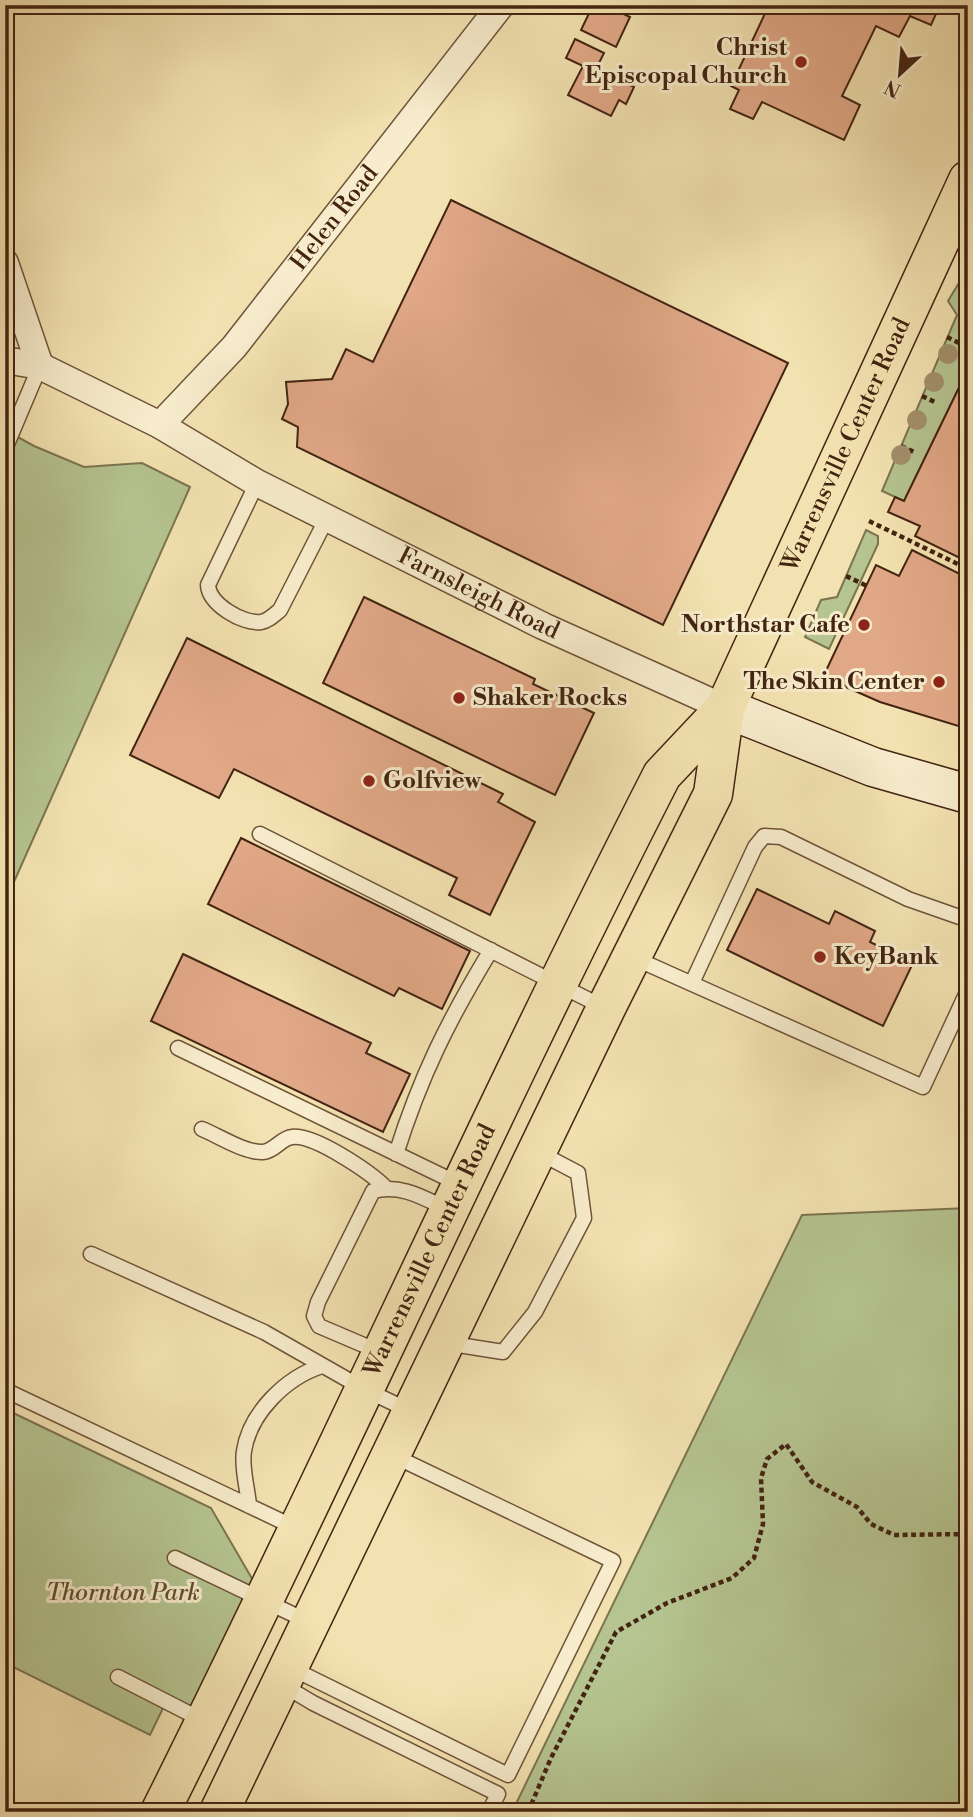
<svg xmlns="http://www.w3.org/2000/svg" width="973" height="1817" viewBox="0 0 973 1817" font-family="'Libre Bodoni',serif">
  <rect width="100%" height="100%" fill="#f3e2b1"/>
  <filter id="stains"><feTurbulence type="fractalNoise" baseFrequency=".00286" numOctaves="4"/><feColorMatrix values="0 0 0 0 .2 0 0 0 0 .09 0 0 0 0 .02 0 0 0 .5 -.17"/></filter>
  <radialGradient id="worn" r=".72"><stop offset=".6" stop-color="#630" stop-opacity="0"/><stop offset="1" stop-color="#630" stop-opacity=".3"/></radialGradient>
  <path fill="#b5c490" stroke="#7c7450" stroke-width="2" d="M 968,268 L 968,369 L 904,501 L 882,491 L 957,315 L 948,301 Z
    M 5,430 L 34,446 L 84,467 L 142,463 L 190,487 L 5,902 Z
    M 866,530 L 878,536 L 878,544 L 829,649 L 805,637 L 821,600 L 837,597 Z
    M 968,1208 L 968,1812 L 512,1812 L 802,1215 Z
    M 5,1409 L 211,1508 L 265,1601 L 205,1722 L 166,1702 L 150,1735 L 5,1663 Z"/>
  <path fill="#e1a887" stroke="#432411" stroke-width="2" d="M 593,5 L 623,5 L 619,12 L 630,17 L 616,47 L 581,30 Z
    M 769,5 L 940,5 L 931,25 L 910,16 L 899,37 L 876,26 L 842,96 L 860,105 L 844,140 L 762,102 L 753,119 L 730,109 L 739,90 L 731,86 Z
    M 575,39 L 604,53 L 596,69 L 634,87 L 626,104 L 619,100 L 611,116 L 568,95 L 583,66 L 566,58 Z
    M 451,200 L 788,363 L 663,625 L 297,447 L 298,427 L 282,419 L 288,404 L 286,382 L 332,379 L 346,349 L 373,362 Z
    M 968,369 L 968,562 L 915,536 L 920,526 L 888,512 L 895,497 L 904,501 Z
    M 912,550 L 968,578 L 968,729 L 880,702 L 823,677 L 876,565 L 899,576 Z
    M 364,597 L 535,679 L 533,684 L 594,713 L 555,795 L 323,683 Z
    M 187,638 L 503,794 L 498,802 L 535,822 L 490,915 L 449,895 L 457,878 L 234,769 L 219,798 L 130,755 Z
    M 241,838 L 470,951 L 442,1009 L 399,988 L 394,996 L 208,904 Z
    M 757,889 L 829,924 L 835,911 L 875,931 L 870,942 L 913,963 L 883,1026 L 727,950 Z
    M 183,954 L 371,1043 L 366,1053 L 410,1074 L 383,1132 L 151,1021 Z"/>
  <g fill="none" stroke-linecap="round" stroke-linejoin="round">
    <g stroke="#6f5439" stroke-width="17">
      <path id="service" d="M 5,449 L 40,366
        M 257,483 L 208,585 C 209,604 242,624 261,622 C 268,621 274,615 280,610 L 328,516
        M 260,834 L 605,1008
        M 632,957 L 923,1087 L 968,990
        M 692,983 L 755,847 L 764,836 L 781,837 L 908,899 L 968,920
        M 178,1048 L 461,1185
        M 202,1129 C 219,1136 245,1153 263,1152 C 275,1151 281,1138 292,1137 C 314,1134 370,1172 386,1188
        M 396,1154 C 421,1075 448,1021 491,950
        M 91,1254 L 264,1332 L 364,1389 L 410,1411
        M 446,1343 L 503,1352 L 535,1312 L 584,1218 L 578,1173 L 538,1152
        M 380,1352 L 319,1326 L 314,1316 L 318,1302 L 373,1191 C 401,1184 422,1197 447,1209
        M 5,1390 L 298,1529
        M 249,1506 C 248,1490 241,1467 244,1451 C 250,1412 287,1377 322,1366
        M 175,1558 L 309,1622
        M 291,1668 L 508,1775 L 613,1561 L 392,1455
        M 118,1677 L 204,1721
        M 283,1685 L 313,1703 L 498,1794 L 489,1812"/>
    </g>
    <g stroke="#6f5439" stroke-width="29">
      <g id="minor">
        <path d="M 5,263 L 40,366"/>
        <path id="s1" d="M 5,360 L 40,366 L 160,425 L 257,483 L 543,626 L 725,708"/>
        <path id="s2" d="M 160,425 L 234,347 L 501,5"/>
      </g>
    </g>
    <g stroke="#432411" stroke-width="41">
      <path id="secondary" d="M 725,708 L 873,767 L 968,794"/>
    </g>
    <g stroke="#432411" stroke-width="41">
      <g id="primary">
        <path id="s3" d="M 160,1812 C 332,1469 487,1117 662,775 L 725,708"/>
        <path id="s4" d="M 219,1812 L 606,1008 L 713,794 L 725,708 L 968,180"/>
      </g>
    </g>
    <path stroke="#432411" stroke-width="4.5" stroke-dasharray="5 3.5" stroke-linecap="butt" d="M 947,337 L 965,346
      M 922,396 L 937,403
      M 901,446 L 914,452
      M 869,521 L 968,569
      M 846,576 L 867,586
      M 528,1812 L 551,1758 L 616,1632 L 667,1603 L 732,1578 L 754,1558 L 763,1524 L 761,1478 L 767,1459 L 786,1444 L 812,1482 L 857,1507 L 871,1524 L 894,1535 L 968,1534"/>
    <use href="#service" stroke="#f7eccc" stroke-width="14"/>
    <use href="#minor" stroke="#f7eccc" stroke-width="26"/>
    <use href="#secondary" stroke="#f7eccc" stroke-width="38"/>
    <use href="#primary" stroke="#f3e2b1" stroke-width="38"/>
  </g>
  <g fill="#a2906b">
    <circle cx="948" cy="354" r="10"/>
    <circle cx="934" cy="382" r="10"/>
    <circle cx="917" cy="420" r="10"/>
    <circle cx="901" cy="455" r="10"/>
  </g>
  <g fill="#8f2418" stroke="#f7eccc" stroke-width="2.5">
    <circle cx="801" cy="62" r="7"/>
    <circle cx="864" cy="625" r="7"/>
    <circle cx="939" cy="682" r="7"/>
    <circle cx="459" cy="698" r="7"/>
    <circle cx="369" cy="781" r="7"/>
    <circle cx="820" cy="957" r="7"/>
  </g>
  <g text-anchor="middle" dominant-baseline="central" stroke-width="6" stroke-linejoin="round" paint-order="stroke">
    <g font-size="24" font-weight="bold" fill="#432411" stroke="#f7eccc" text-anchor="end">
      <text x="787" y="48">Christ<tspan x="787" dy="28">Episcopal Church</tspan></text>
      <text x="850" y="625">Northstar Cafe</text>
      <text x="925" y="682">The Skin Center</text>
      <text x="473" y="698" text-anchor="start">Shaker Rocks</text>
      <text x="383" y="781" text-anchor="start">Golfview</text>
      <text x="834" y="957" text-anchor="start">KeyBank</text>
    </g>
    <g font-size="24" fill="#432411" stroke="#f7eccc">
      <text stroke="none"><textPath href="#s2" startOffset="271">Helen Road</textPath></text>
      <text stroke="none"><textPath href="#s4" startOffset="1508">Warrensville Center Road</textPath></text>
      <text stroke="none"><textPath href="#s1" startOffset="530">Farnsleigh Road</textPath></text>
      <text stroke="none"><textPath href="#s3" startOffset="623">Warrensville Center Road</textPath></text>
    </g>
    <g font-size="24" font-style="italic" fill="#604c31" stroke="#f7eccc">
      <text x="123" y="1593">Thornton Park</text>
    </g>
  </g>
  <rect width="973" height="1817" fill="none" stroke="#f3e2b1" stroke-width="28"/>
  <rect x="7" y="7" width="959" height="1803" fill="none" stroke="#432411" stroke-width="3.5"/>
  <rect x="14" y="14" width="945" height="1789" fill="none" stroke="#432411" stroke-width="2"/>
  <g transform="translate(900 74) rotate(206)" stroke="#f7eccc" stroke-width="5" paint-order="stroke">
  <path d="M0-5L12 26L0 18L-12 26Z" fill="#432411"/>
  <text y="-10" font-size="19" font-weight="bold" text-anchor="middle" fill="#432411">N</text>
  </g>
  <rect width="100%" height="100%" filter="url(#stains)"/>
  <rect width="100%" height="100%" fill="url(#worn)"/>
</svg>
